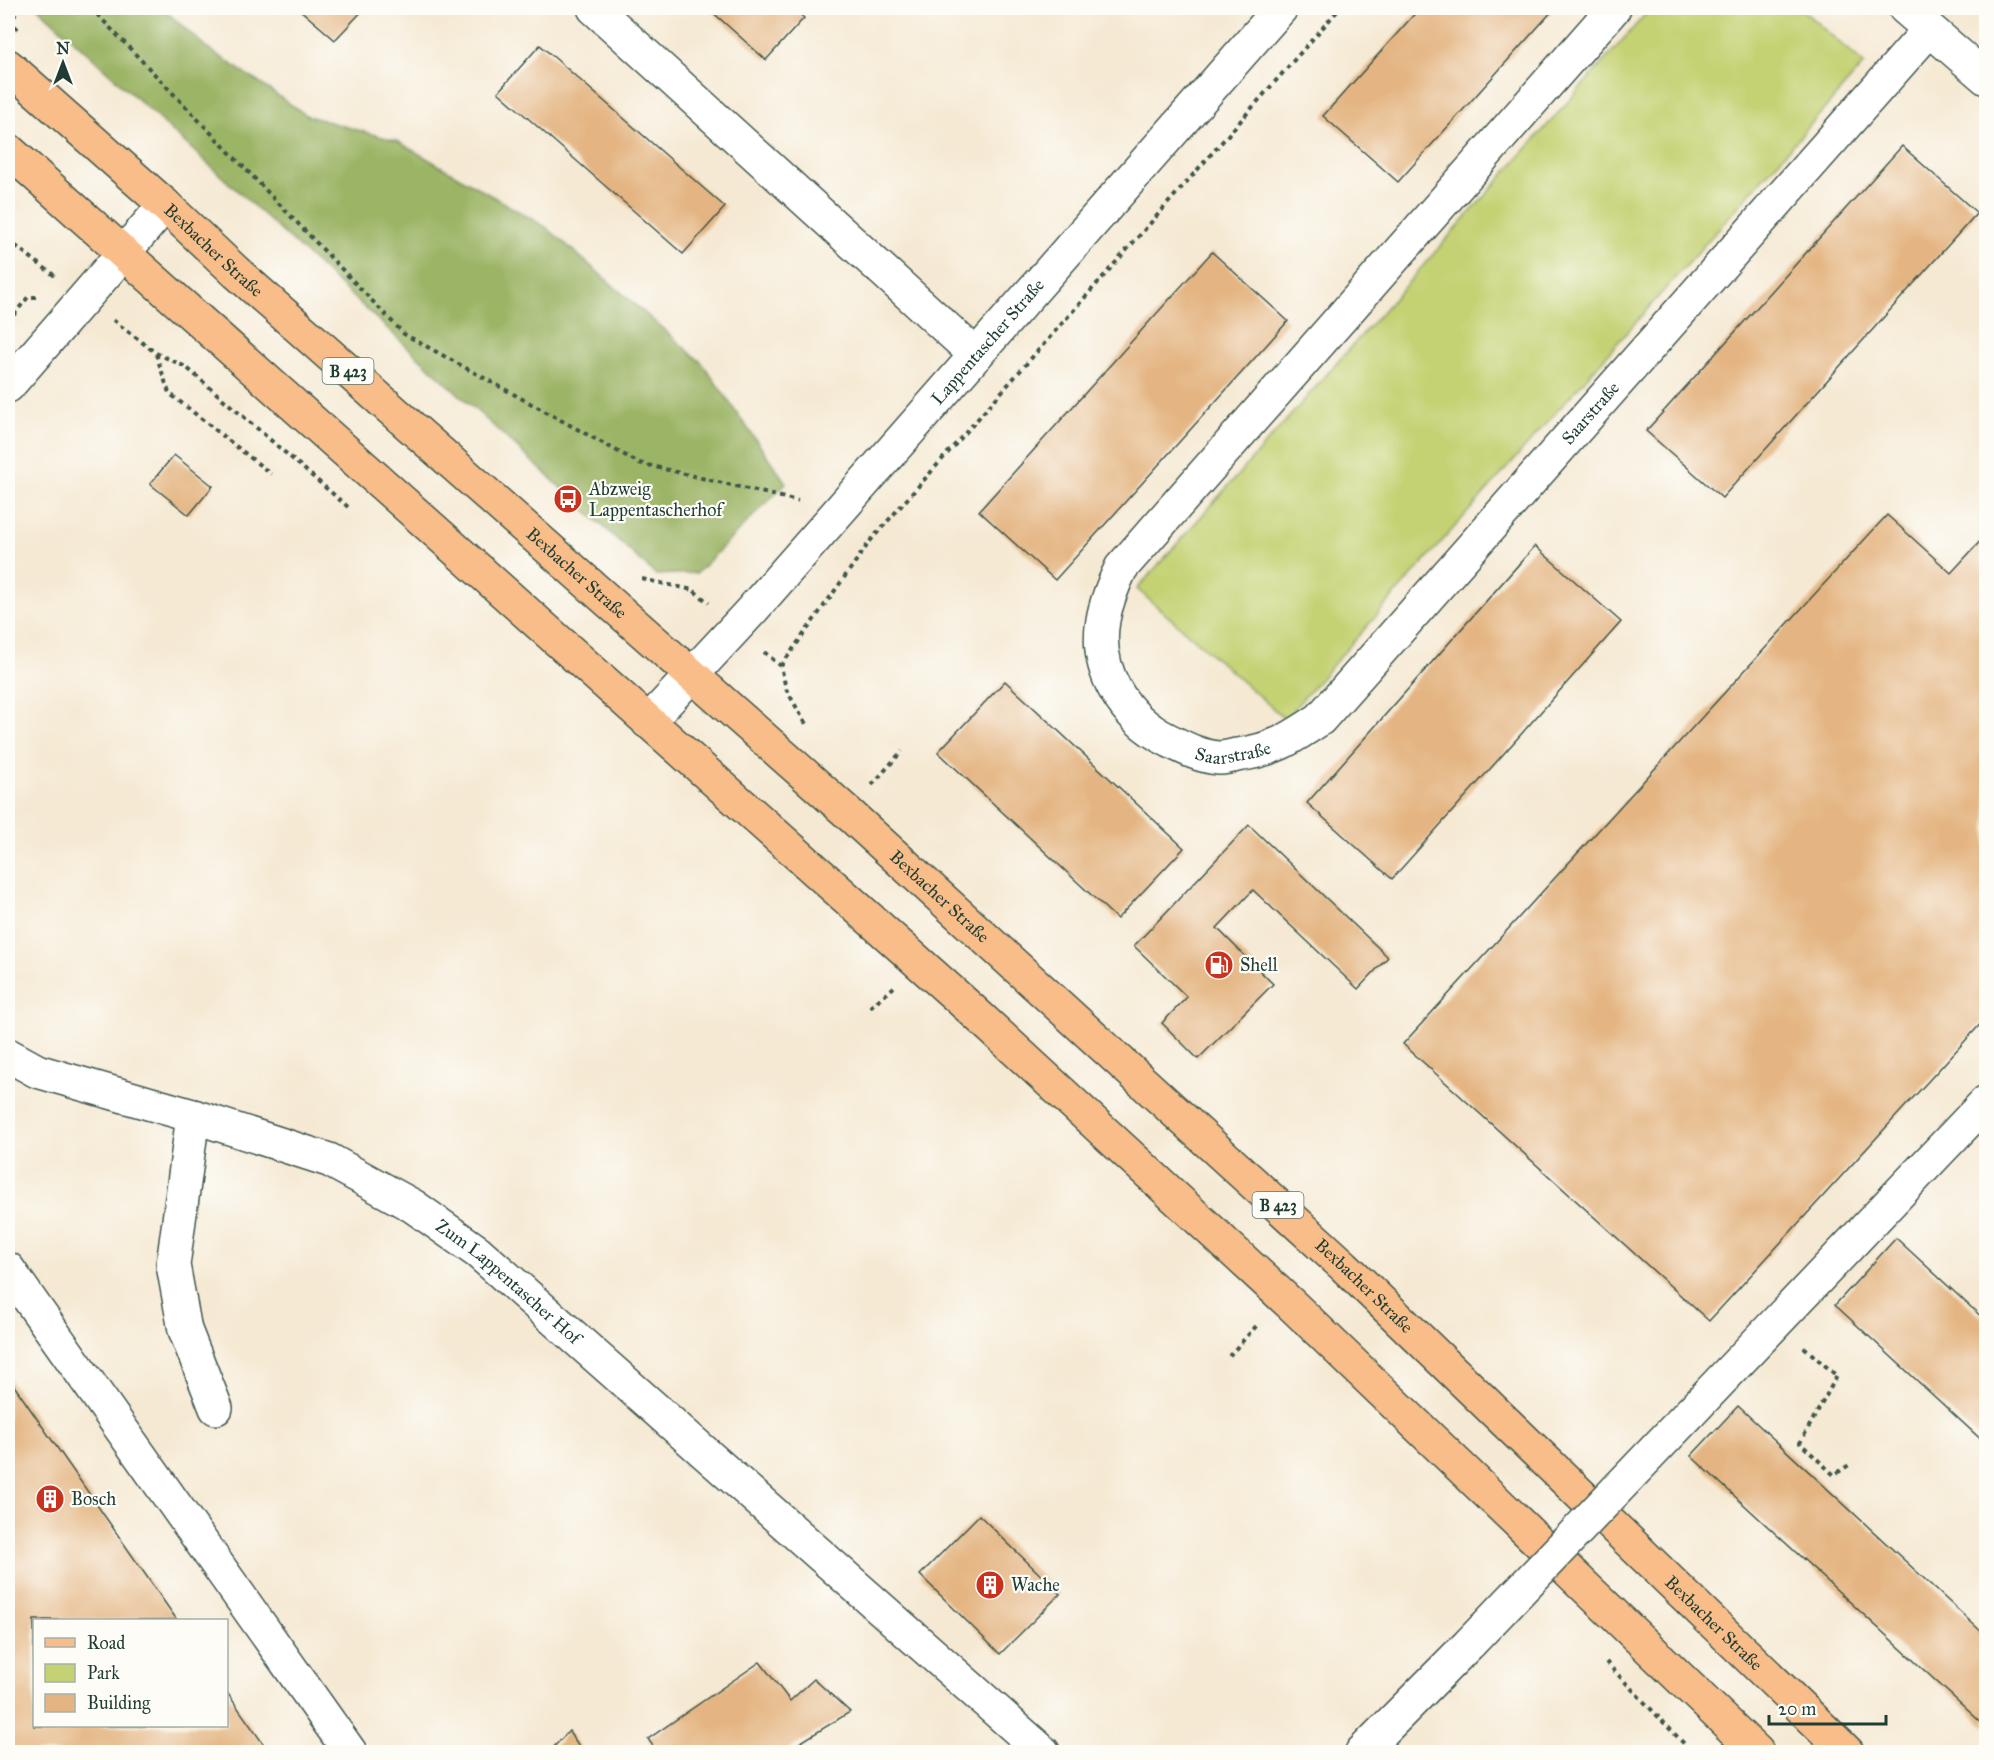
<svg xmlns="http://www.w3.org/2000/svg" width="1994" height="1760" viewBox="0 0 1994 1760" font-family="'IM FELL Great Primer',serif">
  <rect width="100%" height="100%" fill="#fdfcf7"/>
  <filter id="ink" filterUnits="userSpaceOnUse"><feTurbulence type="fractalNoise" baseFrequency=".0167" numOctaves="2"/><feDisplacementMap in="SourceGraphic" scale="12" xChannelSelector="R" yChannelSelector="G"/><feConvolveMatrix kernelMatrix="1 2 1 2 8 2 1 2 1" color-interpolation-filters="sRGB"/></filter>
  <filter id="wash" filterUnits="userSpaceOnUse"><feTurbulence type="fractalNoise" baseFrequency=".008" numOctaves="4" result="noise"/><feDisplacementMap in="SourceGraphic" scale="24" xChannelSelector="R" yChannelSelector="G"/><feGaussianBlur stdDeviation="1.35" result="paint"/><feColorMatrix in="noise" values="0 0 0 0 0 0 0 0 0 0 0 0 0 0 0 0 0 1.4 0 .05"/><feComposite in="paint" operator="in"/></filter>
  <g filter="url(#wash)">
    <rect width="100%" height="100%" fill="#f5e9d3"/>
    <path fill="#c4d273" stroke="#728854" stroke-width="1.5" d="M 1651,8 L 1800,8 L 1864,64 L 1285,719 L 1137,589 Z"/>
    <path fill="#9bb465" stroke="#5d784c" stroke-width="1.5" d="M 38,8 L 162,8 L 206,47 L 308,116 L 397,141 L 546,227 L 702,363 L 786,483 L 697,573 L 656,575 Z"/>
    <g id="blocks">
      <path fill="#e4b582" d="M 298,8 L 365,8 L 335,40 Z
        M 708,8 L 793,8 L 804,18 L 766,60 Z
        M 1420,8 L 1555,8 L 1398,182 L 1323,116 Z
        M 540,45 L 725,207 L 683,254 L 498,92 Z
        M 1902,146 L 1977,213 L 1722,498 L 1646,431 Z
        M 1212,252 L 1288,321 L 1055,580 L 979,511 Z
        M 174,455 L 213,486 L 189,515 L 150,484 Z
        M 1887,515 L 1951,573 L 1986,535 L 1986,1018 L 1709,1321 L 1403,1044 Z
        M 1535,546 L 1621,622 L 1392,879 L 1307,803 Z
        M 1005,681 L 1184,848 L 1117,919 L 938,752 Z
        M 1249,825 L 1388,957 L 1358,989 L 1253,890 L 1217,928 L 1273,984 L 1198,1059 L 1162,1023 L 1187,997 L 1134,946 Z
        M 1896,1238 L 1986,1321 L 1986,1444 L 1835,1305 Z
        M 8,1377 L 177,1620 L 34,1620 L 34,1726 L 226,1726 L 226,1691 L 269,1752 L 8,1752 Z
        M 1738,1406 L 1986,1636 L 1986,1727 L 1691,1456 Z
        M 979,1515 L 1060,1594 L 1000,1654 L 920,1575 Z
        M 760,1662 L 790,1701 L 814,1679 L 850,1712 L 785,1752 L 657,1752 L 648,1739 Z
        M 569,1731 L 583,1752 L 549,1752 Z"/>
    </g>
  </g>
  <g filter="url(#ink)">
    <use href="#blocks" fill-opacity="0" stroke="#3f574c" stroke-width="1.5"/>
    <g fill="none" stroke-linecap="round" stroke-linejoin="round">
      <g stroke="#3f574c" stroke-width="36">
        <g id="minor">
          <path d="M 594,8 L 976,355"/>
          <path id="s1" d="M 1614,8 L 1121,568 C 1113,585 1106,602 1103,620 C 1094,670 1124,718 1168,740 C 1184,748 1201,757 1219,758 C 1225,758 1232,756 1237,755 C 1274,750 1290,739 1320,719 L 1929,30"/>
          <path d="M 1905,8 L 1986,78"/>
          <path d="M 8,386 L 165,205"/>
          <path id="s2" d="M 648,722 L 752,610 L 1281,8"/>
          <path id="s3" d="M 8,1055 L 37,1071 L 193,1116 L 329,1160 L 413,1206 L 478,1252 L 1043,1752"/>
          <path d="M 193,1116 L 173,1265 L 185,1330 L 216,1408"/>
          <path d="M 8,1269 L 350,1752"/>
          <path d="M 1689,1414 L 1986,1102"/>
          <path d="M 1362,1752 L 1471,1642"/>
        </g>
      </g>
      <g stroke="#3f574c" stroke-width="36">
        <g id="major">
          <path id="s4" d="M 8,66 L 165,205 L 236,272 L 848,813 L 1344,1266 L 1847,1752"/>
          <path d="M 8,150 L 972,1010 L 1294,1307 L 1757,1752"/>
        </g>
      </g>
      <path stroke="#3f574c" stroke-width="4" stroke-dasharray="4.5 4.5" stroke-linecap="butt" d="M 91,8 L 404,334 L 639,463 L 798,501
        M 8,20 L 20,31
        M 8,25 L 20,8
        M 8,240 L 55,276
        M 113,320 L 156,353 L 186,367 L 348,507
        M 8,322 L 28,297 L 36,297
        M 156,354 L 169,393 L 271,474
        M 642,579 L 693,590 L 709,603
        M 764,652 L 781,666 L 786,689 L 806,724
        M 781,666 L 871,540 L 1340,8
        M 872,785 L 902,751
        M 870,1007 L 894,987
        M 1804,1347 L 1837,1376 L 1800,1443 L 1834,1475 L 1852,1463
        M 1229,1356 L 1259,1323
        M 1606,1662 L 1692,1752"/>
      <use href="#minor" stroke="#fff" stroke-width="33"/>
      <use href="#major" stroke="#f8bd89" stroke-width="33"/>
      <g stroke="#3f574c" stroke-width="36" stroke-linecap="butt">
        <path id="minor-bridge" d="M 1471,1642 L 1689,1414"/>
      </g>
      <use href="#minor-bridge" stroke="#fff" stroke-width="33"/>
    </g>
  </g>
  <defs>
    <g id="bus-disc" transform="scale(1.5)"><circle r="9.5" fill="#c8321e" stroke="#fdfcf7"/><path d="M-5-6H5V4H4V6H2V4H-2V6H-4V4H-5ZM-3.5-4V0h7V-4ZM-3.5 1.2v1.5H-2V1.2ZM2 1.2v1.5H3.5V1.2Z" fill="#fff"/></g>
    <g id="fuel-disc" transform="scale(1.5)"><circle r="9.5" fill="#c8321e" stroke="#fdfcf7"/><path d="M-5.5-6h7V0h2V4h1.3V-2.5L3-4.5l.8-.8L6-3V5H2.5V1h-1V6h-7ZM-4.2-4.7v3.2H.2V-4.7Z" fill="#fff"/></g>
    <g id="building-disc" transform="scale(1.5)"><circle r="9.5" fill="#c8321e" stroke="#fdfcf7"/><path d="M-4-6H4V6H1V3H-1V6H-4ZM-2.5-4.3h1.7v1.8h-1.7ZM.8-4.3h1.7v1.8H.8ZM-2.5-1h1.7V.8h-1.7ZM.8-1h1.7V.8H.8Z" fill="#fff"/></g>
  </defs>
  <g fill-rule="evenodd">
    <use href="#bus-disc" x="568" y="499"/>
    <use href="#fuel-disc" x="1219" y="965"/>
    <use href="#building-disc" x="50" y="1499"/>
    <use href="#building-disc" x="990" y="1585"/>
  </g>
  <g text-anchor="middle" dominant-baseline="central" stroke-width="4.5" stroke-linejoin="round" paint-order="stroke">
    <g fill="#fdfcf7" stroke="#62766e" stroke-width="1.5">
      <rect x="322.5" y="358" width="51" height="26" rx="4.5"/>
      <rect x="1252.5" y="1192" width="51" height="26" rx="4.5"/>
    </g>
    <g font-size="16" font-weight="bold" fill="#1f3d34">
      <text x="348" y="371">B 423</text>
      <text x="1278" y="1205">B 423</text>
    </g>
    <g font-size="18" fill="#1f3d34" stroke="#fdfcf7">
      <text stroke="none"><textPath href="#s4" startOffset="276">Bexbacher Straße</textPath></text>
      <text stroke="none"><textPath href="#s2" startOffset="510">Lappentascher Straße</textPath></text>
      <text stroke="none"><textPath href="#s1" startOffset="1520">Saarstraße</textPath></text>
      <text stroke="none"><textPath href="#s4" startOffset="762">Bexbacher Straße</textPath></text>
      <text stroke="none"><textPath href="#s1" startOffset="1016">Saarstraße</textPath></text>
      <text stroke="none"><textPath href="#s4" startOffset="1248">Bexbacher Straße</textPath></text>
      <text stroke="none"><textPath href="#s3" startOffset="556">Zum Lappentascher Hof</textPath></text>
      <text stroke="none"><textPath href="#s4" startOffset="1824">Bexbacher Straße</textPath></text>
      <text stroke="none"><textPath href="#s4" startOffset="2310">Bexbacher Straße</textPath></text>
    </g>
    <g font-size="18" fill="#1f3d34" stroke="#fdfcf7" text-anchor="start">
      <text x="589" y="489">Abzweig<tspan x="589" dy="21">Lappentascherhof</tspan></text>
      <text x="1240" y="965">Shell</text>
      <text x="71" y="1499">Bosch</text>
      <text x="1011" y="1585">Wache</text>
    </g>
  </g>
  <rect width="1994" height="1760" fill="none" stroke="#fdfcf7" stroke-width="30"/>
  <rect x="33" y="1619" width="195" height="108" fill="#fdfcf7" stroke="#a4b0a9" stroke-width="1.5"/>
  <rect x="45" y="1638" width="30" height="9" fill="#f8bd89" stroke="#a4b0a9" stroke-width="1.5"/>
  <text x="87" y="1649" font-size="18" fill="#1f3d34">Road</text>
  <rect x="45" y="1664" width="30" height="18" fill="#c4d273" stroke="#a4b0a9" stroke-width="1.5"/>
  <text x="87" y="1679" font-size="18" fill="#1f3d34">Park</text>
  <rect x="45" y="1694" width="30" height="18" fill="#e4b582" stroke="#a4b0a9" stroke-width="1.5"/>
  <text x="87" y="1709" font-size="18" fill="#1f3d34">Building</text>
  <g transform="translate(63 63)" stroke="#fdfcf7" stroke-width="4.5" paint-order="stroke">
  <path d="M0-4.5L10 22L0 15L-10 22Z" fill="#1f3d34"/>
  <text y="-9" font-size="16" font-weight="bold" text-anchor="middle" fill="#1f3d34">N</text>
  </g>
  <path d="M1769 1715v9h117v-9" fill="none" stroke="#1f3d34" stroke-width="3"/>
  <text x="1778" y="1715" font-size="18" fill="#1f3d34" stroke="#fdfcf7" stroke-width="4.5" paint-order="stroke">20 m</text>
</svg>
